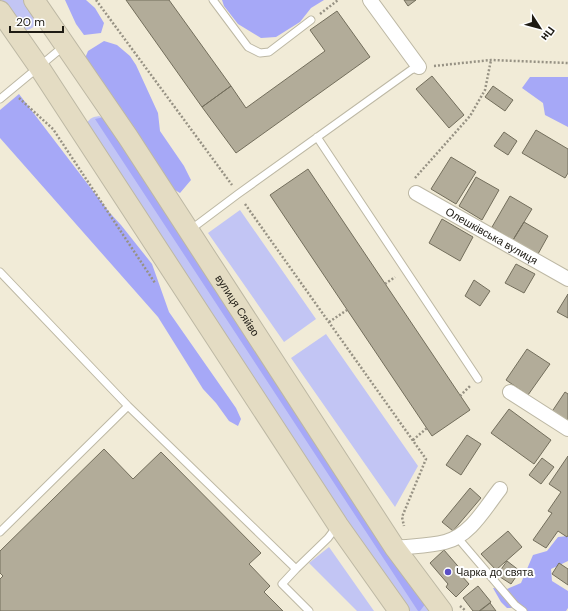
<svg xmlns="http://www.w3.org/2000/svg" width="568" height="611" viewBox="0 0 568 611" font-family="'DM Sans',sans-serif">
  <rect width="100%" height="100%" fill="#f1ebd7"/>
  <path fill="#c2c5f4" d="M 1,0 L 26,0 L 37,19 C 36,25 33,29 26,30 L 18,25 Z
    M 99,116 L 106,120 L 430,611 L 410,611 L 383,577 L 87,123 C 90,118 93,117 99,116 Z
    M 240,210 L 316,319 L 284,342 L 208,233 Z
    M 326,334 L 418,466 L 395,507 L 291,358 Z
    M 329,547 L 374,611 L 357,611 L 309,563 Z"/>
  <path fill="#a6a8f7" d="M 65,0 L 86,0 L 95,8 L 104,23 L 101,33 L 84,35 L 76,24 Z
    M 222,0 L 324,0 L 311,8 L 300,22 L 276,37 L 261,38 L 238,24 L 224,6 Z
    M 104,41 L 117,45 L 130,56 L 136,65 L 158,113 L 160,131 L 184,166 L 191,180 L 180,193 L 168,186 L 83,63 L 88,51 Z
    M 530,77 L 568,77 L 568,127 L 545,115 L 543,103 L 522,88 Z
    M 19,94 L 109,212 L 121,225 L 152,264 L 169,312 L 236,408 L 241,419 L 238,426 L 229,421 L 216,403 L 203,389 L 158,317 L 0,138 L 0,110 Z
    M 104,117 L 426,603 L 420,611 L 418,611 L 95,119 Z
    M 568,536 L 568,561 L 551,569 L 552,581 L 568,591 L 568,608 L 566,611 L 526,611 L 523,608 L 507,608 L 501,602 L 493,588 L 507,589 L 521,583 L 533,555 L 547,551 L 558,537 Z"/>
  <path fill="#b2ac99" stroke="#736e5c" d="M 126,0 L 169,0 L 231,86 L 202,107 Z
    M 404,0 L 416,0 L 408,6 Z
    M 337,11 L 370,57 L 236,153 L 202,107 L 231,86 L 246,108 L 325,51 L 310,30 Z
    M 432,76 L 464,115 L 449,128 L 416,89 Z
    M 493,86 L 513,100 L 505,111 L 485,97 Z
    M 536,130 L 568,149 L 568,173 L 565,178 L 522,153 Z
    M 504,132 L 517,141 L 508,155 L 494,146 Z
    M 451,157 L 476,172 L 456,204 L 431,189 Z
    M 308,169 L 470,410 L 432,436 L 270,195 Z
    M 476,177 L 499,190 L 482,220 L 459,206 Z
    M 510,196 L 532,209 L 513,240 L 492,227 Z
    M 442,219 L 473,237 L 460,261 L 429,243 Z
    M 524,222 L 548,236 L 538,254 L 513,240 Z
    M 516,264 L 535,274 L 524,293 L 505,283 Z
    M 474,280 L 490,291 L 480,306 L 465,296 Z
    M 568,294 L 568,318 L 557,312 Z
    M 527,349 L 550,364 L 528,395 L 506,380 Z
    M 565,392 L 568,394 L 568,424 L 551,413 Z
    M 509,409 L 551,440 L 534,464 L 491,433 Z
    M 467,435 L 481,444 L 461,475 L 446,465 Z
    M 104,449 L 133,479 L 161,452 L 261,553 L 249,564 L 270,586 L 264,592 L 283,611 L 0,611 L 0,579 L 3,576 L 0,573 L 0,551 Z
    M 568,456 L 568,535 L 567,537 L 558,531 L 546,548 L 533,540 L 552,513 L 548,511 L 561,492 L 549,484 Z
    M 542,458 L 554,467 L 541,484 L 529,475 Z
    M 470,488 L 481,498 L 453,531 L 442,522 Z
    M 508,531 L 522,547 L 496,570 L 481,554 Z
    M 444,550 L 463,572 L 461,575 L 469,584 L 456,597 L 446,587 L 448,584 L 430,563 Z
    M 507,561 L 520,571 L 511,584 L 497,575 Z
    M 559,563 L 568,569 L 568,585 L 552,574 Z
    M 478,586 L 491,602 L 479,611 L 473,611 L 463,598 Z
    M 490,603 L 496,611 L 480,611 Z"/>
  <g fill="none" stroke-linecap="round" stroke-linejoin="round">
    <g stroke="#bdb8a4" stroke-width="9">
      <path id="service" d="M 213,0 L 248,47 L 260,53 L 269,52 L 311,20
        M 0,99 L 64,46
        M 317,137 L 478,379
        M 190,230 L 238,194 L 411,70 L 419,67
        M 0,272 L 128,406 L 296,569 L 282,584 L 309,611
        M 0,532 L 128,406
        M 457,537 L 515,605 L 523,611
        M 296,569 L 328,538 L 337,526"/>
    </g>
    <g stroke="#bdb8a4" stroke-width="16">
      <g id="minor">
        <path d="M 370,0 L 419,67"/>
        <path id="s1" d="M 416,193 L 568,279"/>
        <path d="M 510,392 L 568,429"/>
        <path d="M 395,548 C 411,546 430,546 445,542 C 470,536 485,508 500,489"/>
      </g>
    </g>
    <g stroke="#bdb8a4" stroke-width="22">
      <g id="secondary">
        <path id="s2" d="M 34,0 L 128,137 L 395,548 L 442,611"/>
        <path d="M 0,11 L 39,67 L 338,525 L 399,611"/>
      </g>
    </g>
    <path stroke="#979284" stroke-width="2.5" stroke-dasharray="2 2" stroke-linecap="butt" d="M 96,0 L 232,185
      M 320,14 L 338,0
      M 434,66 L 491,60 L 568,63
      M 19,98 L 53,129 L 155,283
      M 415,178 L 470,116 L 485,90 L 491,60
      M 245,204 L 426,459 L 402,517 L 404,526
      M 385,284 L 395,277
      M 329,322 L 347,310
      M 460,396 L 470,386
      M 413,440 L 427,428
      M 460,606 L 466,611"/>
    <use href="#service" stroke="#fff" stroke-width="7"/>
    <use href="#minor" stroke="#fff" stroke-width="14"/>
    <use href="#secondary" stroke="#e4dcc3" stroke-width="20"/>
  </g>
  <circle fill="#5a4fc7" stroke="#fff" stroke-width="1.5" cx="448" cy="572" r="4"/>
  <g text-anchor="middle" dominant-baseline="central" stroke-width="4" stroke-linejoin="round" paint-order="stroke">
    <g font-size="11" fill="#1e1b14" stroke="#fff">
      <text stroke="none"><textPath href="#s1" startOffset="87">Олешківська вулиця</textPath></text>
      <text stroke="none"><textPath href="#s2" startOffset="367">вулиця Сяйво</textPath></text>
    </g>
    <g font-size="11" fill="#1e1b14" stroke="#fff" text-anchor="start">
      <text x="456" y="572">Чарка до свята</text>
    </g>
  </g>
  <g transform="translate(540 28) rotate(126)" stroke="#ffffff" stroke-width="3" paint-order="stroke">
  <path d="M0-3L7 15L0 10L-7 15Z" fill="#1e1b14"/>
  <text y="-6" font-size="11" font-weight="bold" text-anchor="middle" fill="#1e1b14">Пн</text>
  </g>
  <path d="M10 26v6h53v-6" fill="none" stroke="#1e1b14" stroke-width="2"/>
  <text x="16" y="26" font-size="12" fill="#1e1b14" stroke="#ffffff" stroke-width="3" paint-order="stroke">20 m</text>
</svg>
